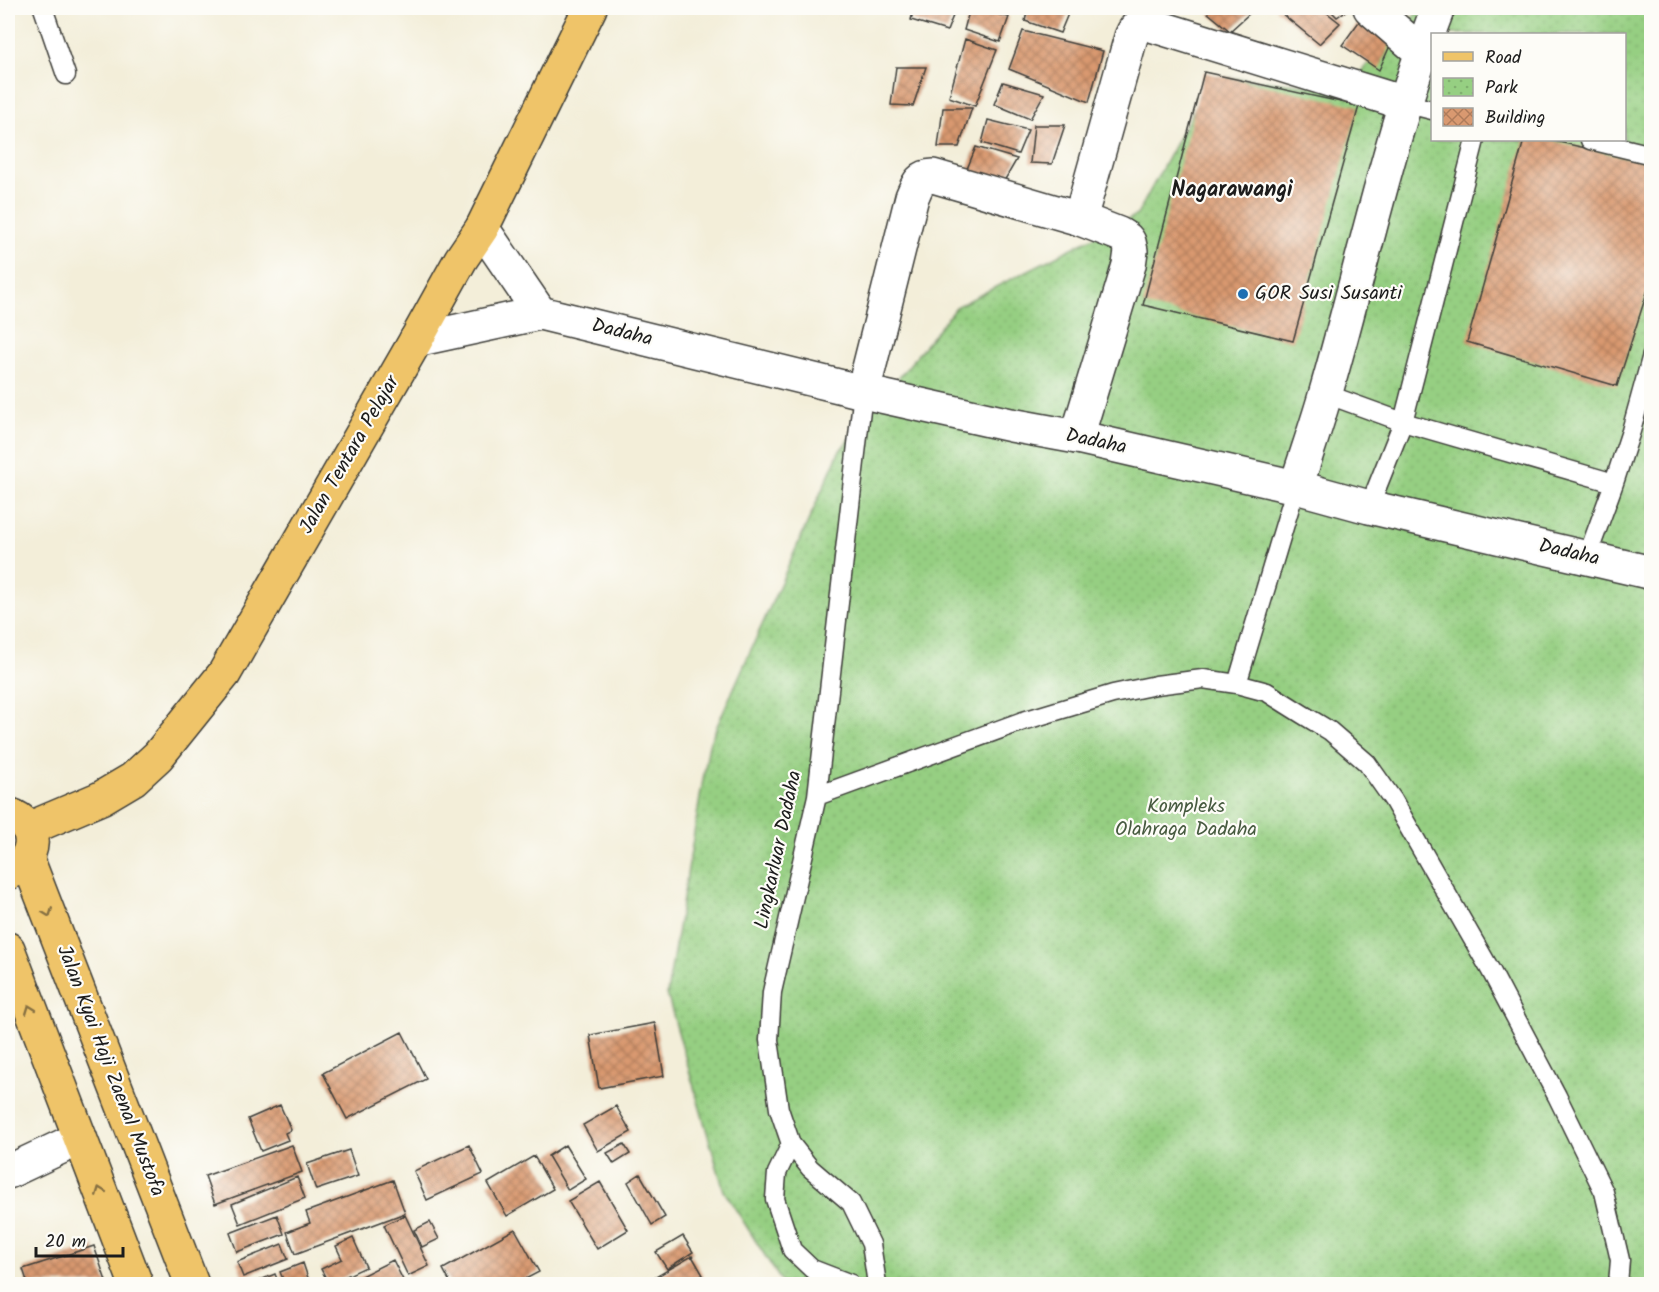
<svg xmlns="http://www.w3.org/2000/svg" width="1659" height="1292" viewBox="0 0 1659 1292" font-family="Kalam,sans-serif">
  <defs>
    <pattern id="park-dots" width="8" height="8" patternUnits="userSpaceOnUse" patternTransform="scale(1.5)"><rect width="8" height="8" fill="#96cf82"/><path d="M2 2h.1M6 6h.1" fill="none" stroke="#81b170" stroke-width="1.8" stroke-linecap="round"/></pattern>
    <pattern id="building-cross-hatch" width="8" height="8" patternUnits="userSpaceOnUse" patternTransform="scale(1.5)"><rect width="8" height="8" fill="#d99970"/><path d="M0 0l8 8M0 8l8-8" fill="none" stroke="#af7c5b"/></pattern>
  </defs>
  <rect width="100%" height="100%" fill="#fdfcf7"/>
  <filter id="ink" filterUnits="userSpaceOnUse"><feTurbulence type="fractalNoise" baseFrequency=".0167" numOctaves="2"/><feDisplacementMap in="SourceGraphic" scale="12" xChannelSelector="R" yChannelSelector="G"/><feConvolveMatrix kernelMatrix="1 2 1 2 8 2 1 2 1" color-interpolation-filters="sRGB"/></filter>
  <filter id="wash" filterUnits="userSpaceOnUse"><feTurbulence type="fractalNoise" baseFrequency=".008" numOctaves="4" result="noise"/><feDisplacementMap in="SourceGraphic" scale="24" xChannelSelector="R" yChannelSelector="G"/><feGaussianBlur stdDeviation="1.35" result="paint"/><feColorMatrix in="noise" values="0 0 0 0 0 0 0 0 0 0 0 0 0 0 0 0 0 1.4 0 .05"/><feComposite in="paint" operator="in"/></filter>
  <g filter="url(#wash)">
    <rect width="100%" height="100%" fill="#f3eed9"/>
    <path fill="url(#park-dots)" stroke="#59764f" stroke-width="1.5" fill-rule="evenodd" d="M 1422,8 L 1651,8 L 1651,1284 L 783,1284 L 724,1191 L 667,994 L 709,744 L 839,452 L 956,307 L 1137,215 L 1212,76 L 1345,88 ZM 1432,34 L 1624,34 L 1624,140 L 1432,140 Z"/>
    <g id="blocks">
      <path fill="url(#building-cross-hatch)" d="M 914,8 L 956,8 L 947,31 L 911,20 Z
        M 970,8 L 1009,17 L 1000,42 L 964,30 Z
        M 1028,8 L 1065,8 L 1070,9 L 1060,33 L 1025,21 Z
        M 1202,8 L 1248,8 L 1252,11 L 1230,31 Z
        M 1275,8 L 1321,8 L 1340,23 L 1319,44 Z
        M 1328,8 L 1350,8 L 1337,17 Z
        M 1369,8 L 1394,37 L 1379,70 L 1342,45 Z
        M 1023,31 L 1103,51 L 1089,102 L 1009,69 Z
        M 965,39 L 997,50 L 975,106 L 949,97 Z
        M 896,67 L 926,67 L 913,106 L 891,105 Z
        M 1204,72 L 1359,106 L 1293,341 L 1143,305 Z
        M 1003,82 L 1044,94 L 1030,119 L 994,104 Z
        M 943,108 L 972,108 L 959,147 L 938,147 Z
        M 988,120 L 1028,130 L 1018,154 L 982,143 Z
        M 1034,125 L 1065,125 L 1052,164 L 1030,163 Z
        M 1524,140 L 1550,140 L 1652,163 L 1652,277 L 1617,386 L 1467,342 Z
        M 976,147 L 1017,159 L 1003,183 L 967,169 Z
        M 655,1023 L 664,1076 L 599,1088 L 590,1035 Z
        M 402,1032 L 426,1079 L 347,1119 L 323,1073 Z
        M 280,1105 L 291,1130 L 285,1133 L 288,1140 L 261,1151 L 248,1119 Z
        M 616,1106 L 631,1132 L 598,1151 L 583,1125 Z
        M 624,1144 L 630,1154 L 614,1164 L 607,1153 Z
        M 292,1145 L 302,1172 L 215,1204 L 205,1176 Z
        M 469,1145 L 483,1174 L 427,1200 L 414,1171 Z
        M 565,1145 L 586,1179 L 568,1190 L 548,1156 Z
        M 349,1150 L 358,1176 L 316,1190 L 307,1164 Z
        M 534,1156 L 553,1189 L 507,1216 L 488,1183 Z
        M 640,1174 L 665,1217 L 652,1225 L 628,1182 Z
        M 297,1177 L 305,1198 L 240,1224 L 232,1204 Z
        M 393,1180 L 405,1213 L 295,1254 L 287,1232 L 310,1223 L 306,1212 Z
        M 600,1182 L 628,1230 L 597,1249 L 568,1201 Z
        M 277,1215 L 284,1234 L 237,1252 L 230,1233 Z
        M 405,1215 L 429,1266 L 408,1276 L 384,1225 Z
        M 430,1222 L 439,1239 L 422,1247 L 414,1230 Z
        M 515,1229 L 539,1272 L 516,1284 L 451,1284 L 443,1269 Z
        M 683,1236 L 693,1252 L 667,1269 L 656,1252 Z
        M 353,1238 L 366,1267 L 329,1284 L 321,1269 L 342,1259 L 336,1246 Z
        M 282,1244 L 288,1259 L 243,1277 L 237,1262 Z
        M 94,1246 L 107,1284 L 28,1284 L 23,1269 Z
        M 692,1256 L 703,1275 L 687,1284 L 657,1284 L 654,1278 Z
        M 393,1260 L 404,1282 L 398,1284 L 355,1284 L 353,1280 Z
        M 303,1263 L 310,1284 L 285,1284 L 280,1272 Z
        M 275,1274 L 279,1284 L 251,1284 Z"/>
    </g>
  </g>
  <g filter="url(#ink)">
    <use href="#blocks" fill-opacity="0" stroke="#3c3c38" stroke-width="1.5"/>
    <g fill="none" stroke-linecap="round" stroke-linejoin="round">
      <g stroke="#3c3c38" stroke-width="21">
        <path id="service" d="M 43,8 L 66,75
          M 1404,103 L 1432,110
          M 1590,140 L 1652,155
          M 863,392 L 817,796 L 772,992 L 769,1040 L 779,1109 L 791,1144 L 810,1168 L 851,1203 L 871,1244 L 877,1284
          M 1326,394 L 1403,422 L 1614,483
          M 1369,507 L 1403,422 L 1475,140
          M 1587,557 L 1614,483 L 1631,431 L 1652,355
          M 1237,684 L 1296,487
          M 817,796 L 1023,721 L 1113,694 L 1156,685 L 1203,679 L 1237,684 L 1267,692 L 1302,714 L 1330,731 L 1367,763 L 1393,800 L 1491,971 L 1557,1096 L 1604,1192 L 1620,1260 L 1618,1284
          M 791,1144 L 777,1173 L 775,1199 L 792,1250 L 812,1269 L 851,1284"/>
      </g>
      <g stroke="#3c3c38" stroke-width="36">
        <path id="minor" d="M 1370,8 L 1421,52
          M 1080,219 L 1131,37 C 1135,28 1138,23 1148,24 L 1404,103
          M 863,392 L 912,197 C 917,186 919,176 933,176 L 1080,219 L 1119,234 L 1127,239 L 1129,242 L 1131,251 L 1129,265 L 1077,437
          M 1296,487 C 1306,455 1317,424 1326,392 C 1363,264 1390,132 1438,8
          M 8,1172 L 80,1138"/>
      </g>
      <g stroke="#3c3c38" stroke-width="36">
        <path id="tertiary" d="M 482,228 L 540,313
          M 416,340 L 540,313 L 863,392 L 1011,425 L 1077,437 L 1296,487 L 1369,507 L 1652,573"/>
      </g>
      <g stroke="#3c3c38" stroke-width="36">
        <path id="primary" d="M 8,814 C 41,824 37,861 8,873
          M 28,829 L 101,798 L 133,779 L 158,756 L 224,674 L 416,340 L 461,259 L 482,228 L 590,8
          M 27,858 L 192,1284
          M 8,949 L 136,1284"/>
      </g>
      <use href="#service" stroke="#fff" stroke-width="18"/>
      <use href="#minor" stroke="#fff" stroke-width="33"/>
      <use href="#tertiary" stroke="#fff" stroke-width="33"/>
      <use href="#primary" stroke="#efc469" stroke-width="33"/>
    </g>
    <defs><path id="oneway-chevron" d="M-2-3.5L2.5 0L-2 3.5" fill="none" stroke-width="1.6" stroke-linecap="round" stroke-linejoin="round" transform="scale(1.5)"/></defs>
    <g stroke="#867042">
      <use href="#oneway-chevron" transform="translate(48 913) rotate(69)"/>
      <use href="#oneway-chevron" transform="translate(30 1009) rotate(-111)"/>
      <use href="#oneway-chevron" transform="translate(100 1191) rotate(-111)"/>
    </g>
  </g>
  <circle fill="#1f6fb2" stroke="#fdfcf7" stroke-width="2" cx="1243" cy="294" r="6"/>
  <g text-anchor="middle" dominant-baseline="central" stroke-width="4.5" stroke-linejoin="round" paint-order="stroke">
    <g font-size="20" fill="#1c1c1c" stroke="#fdfcf7" text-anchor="start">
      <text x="1255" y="294">GOR Susi Susanti</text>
    </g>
    <g font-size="20" fill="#1c1c1c" stroke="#fdfcf7">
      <text transform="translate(622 333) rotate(14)">Dadaha</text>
      <text transform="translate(1096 442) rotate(12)">Dadaha</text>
      <text transform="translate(350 455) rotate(-60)">Jalan Tentara Pelajar</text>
      <text transform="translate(1569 553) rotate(13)">Dadaha</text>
      <text transform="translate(779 850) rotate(-78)">Lingkarluar Dadaha</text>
      <text transform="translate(110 1071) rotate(69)">Jalan Kyai Haji Zaenal Mustofa</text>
    </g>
    <g font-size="20" fill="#475b40" stroke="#fdfcf7">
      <text x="1186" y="807">Kompleks<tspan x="1186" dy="23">Olahraga Dadaha</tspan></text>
    </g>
    <g font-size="22" font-weight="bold" fill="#1c1c1c" stroke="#fdfcf7">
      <text x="1232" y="190">Nagarawangi</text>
    </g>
  </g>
  <rect width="1659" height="1292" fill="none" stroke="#fdfcf7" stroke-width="30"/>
  <rect x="1431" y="33" width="195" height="108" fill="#fdfcf7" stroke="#a3a29f" stroke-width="1.5"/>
  <rect x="1443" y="52" width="30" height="9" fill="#efc469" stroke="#a3a29f" stroke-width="1.5"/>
  <text x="1485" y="63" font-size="18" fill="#1c1c1c">Road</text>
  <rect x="1443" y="78" width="30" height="18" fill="url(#park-dots)" stroke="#a3a29f" stroke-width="1.5"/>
  <text x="1485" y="93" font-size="18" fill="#1c1c1c">Park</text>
  <rect x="1443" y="108" width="30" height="18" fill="url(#building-cross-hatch)" stroke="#a3a29f" stroke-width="1.5"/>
  <text x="1485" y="123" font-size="18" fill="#1c1c1c">Building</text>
  <path d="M36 1247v9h87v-9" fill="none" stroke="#1c1c1c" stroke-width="3"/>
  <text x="45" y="1247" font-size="18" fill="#1c1c1c" stroke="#fdfcf7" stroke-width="4.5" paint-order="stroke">20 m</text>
</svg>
